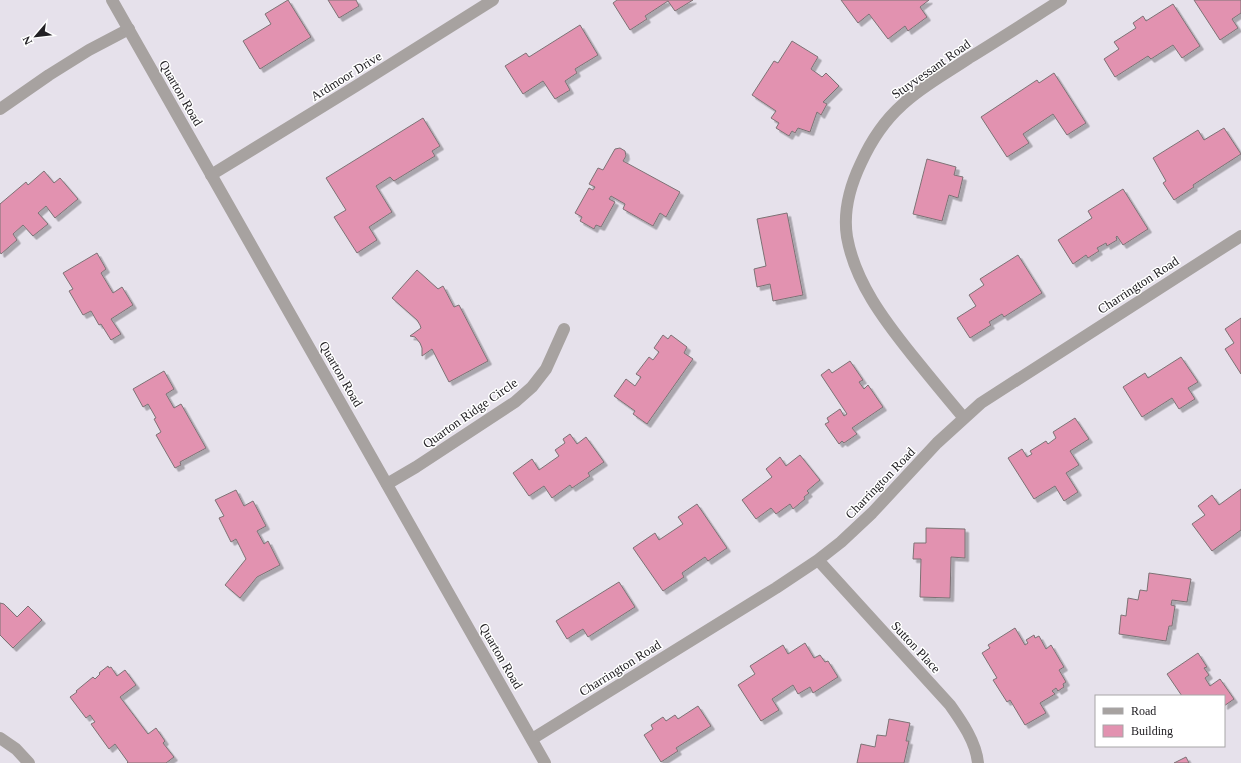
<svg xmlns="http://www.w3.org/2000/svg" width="1241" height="763" viewBox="0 0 1241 763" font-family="'Times New Roman',serif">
  <defs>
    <filter id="shadow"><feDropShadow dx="3.5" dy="3.5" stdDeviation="0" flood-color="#0004"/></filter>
  </defs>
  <rect width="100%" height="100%" fill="#e6e1eb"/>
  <path fill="#e292b0" stroke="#7d7275" filter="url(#shadow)" d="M 288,0 L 311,37 L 260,69 L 243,41 L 271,24 L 265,14 Z
    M 328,0 L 356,0 L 359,6 L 339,18 Z
    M 617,0 L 693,0 L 675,11 L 668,1 L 645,16 L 647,19 L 630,30 L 613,3 Z
    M 841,0 L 929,0 L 920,7 L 927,17 L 908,31 L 905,26 L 888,39 L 869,14 L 858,23 Z
    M 1194,0 L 1241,0 L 1241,13 L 1232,19 L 1238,28 L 1220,40 Z
    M 1173,4 L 1200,46 L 1182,58 L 1173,45 L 1151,59 L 1148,56 L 1115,77 L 1104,59 L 1119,49 L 1114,42 L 1136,28 L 1133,23 L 1143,16 L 1146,21 Z
    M 580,25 L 598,55 L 575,69 L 577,73 L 565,81 L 570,90 L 555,99 L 543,81 L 523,94 L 505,66 L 526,53 L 529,57 Z
    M 792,41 L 818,57 L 811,69 L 822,77 L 826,73 L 839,86 L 823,102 L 827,104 L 821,115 L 817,112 L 810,132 L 798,128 L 795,133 L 792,131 L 789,136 L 776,128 L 779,123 L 771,118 L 776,111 L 752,95 L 774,61 L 778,63 Z
    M 1054,73 L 1086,123 L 1067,135 L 1053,114 L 1023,134 L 1029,143 L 1007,157 L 981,117 L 1037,80 L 1039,83 Z
    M 423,118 L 440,146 L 432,151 L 435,156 L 394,181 L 390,177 L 376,186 L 392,212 L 369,227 L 377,240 L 357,253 L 334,217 L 346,210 L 326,178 Z
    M 1224,128 L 1241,154 L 1193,185 L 1194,187 L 1174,200 L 1163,183 L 1166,181 L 1153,158 L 1198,130 L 1204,140 Z
    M 620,148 L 625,151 L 626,156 L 623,161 L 680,192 L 666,217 L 660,213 L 653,226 L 623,209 L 625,204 L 611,196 L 609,199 L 615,202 L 601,227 L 596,225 L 594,229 L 580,221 L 582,217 L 575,213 L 589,188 L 593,190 L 595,187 L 589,184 L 598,168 L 603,170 L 615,149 Z
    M 927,159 L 956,167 L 954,175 L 963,177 L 958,198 L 949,195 L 942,221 L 913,214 Z
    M 44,171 L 54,183 L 60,178 L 78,199 L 55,218 L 46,206 L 38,213 L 48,224 L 33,236 L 23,225 L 13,234 L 17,240 L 1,254 L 0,252 L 0,204 L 26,182 L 28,185 Z
    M 1123,189 L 1148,229 L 1123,245 L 1117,236 L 1116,237 L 1117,240 L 1107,246 L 1106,243 L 1097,248 L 1099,251 L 1088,258 L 1086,255 L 1073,264 L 1058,240 L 1092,218 L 1088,211 Z
    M 787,213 L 803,295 L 773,301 L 770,284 L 757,287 L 754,269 L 766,266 L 757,219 Z
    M 97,253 L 106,269 L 101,273 L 113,293 L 122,287 L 133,305 L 111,319 L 121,334 L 111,340 L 101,324 L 99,325 L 91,311 L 83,315 L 69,291 L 73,289 L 63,273 Z
    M 1018,255 L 1042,293 L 1004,317 L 1002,314 L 989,322 L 991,325 L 970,338 L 957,318 L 976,306 L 969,295 L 984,285 L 980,279 Z
    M 417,270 L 438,289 L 443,286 L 454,307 L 459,305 L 488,361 L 449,382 L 432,349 L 422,356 L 422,348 L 420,343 L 415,337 L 410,336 L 421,328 L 420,325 L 417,320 L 392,298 Z
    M 1241,318 L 1241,374 L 1225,349 L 1234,343 L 1225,329 Z
    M 663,335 L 668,339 L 671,335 L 687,347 L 684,353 L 693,359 L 647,424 L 633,414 L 635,411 L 614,396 L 626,379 L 635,386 L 641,377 L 636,374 L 649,357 L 653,360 L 659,352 L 654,348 Z
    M 1181,357 L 1198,382 L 1188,388 L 1195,399 L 1179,409 L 1172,398 L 1142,417 L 1123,387 L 1145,373 L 1148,378 Z
    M 850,361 L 863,380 L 859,382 L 864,389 L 868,385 L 883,407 L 852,428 L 857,434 L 844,443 L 842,441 L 839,444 L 825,424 L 829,422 L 827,418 L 840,409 L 844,416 L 847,414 L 821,375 L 829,369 L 832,373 Z
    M 164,371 L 174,389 L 166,394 L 174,408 L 181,404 L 206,448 L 180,462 L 181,465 L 175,468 L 156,435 L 161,432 L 154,419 L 156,418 L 148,404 L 143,407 L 133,389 Z
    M 1075,418 L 1089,439 L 1070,451 L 1079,465 L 1066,473 L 1078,492 L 1064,501 L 1055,486 L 1034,499 L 1008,458 L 1022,449 L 1027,457 L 1032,454 L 1030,451 L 1046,441 L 1048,444 L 1056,438 L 1053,432 Z
    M 570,434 L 577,444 L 586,437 L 604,462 L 588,473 L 590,476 L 572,488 L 570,485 L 552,498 L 544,486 L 529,496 L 513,473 L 532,459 L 539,470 L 559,456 L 555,450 L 565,443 L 563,439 Z
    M 800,455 L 820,480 L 807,491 L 809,493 L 804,497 L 805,499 L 793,509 L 790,504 L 776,514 L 771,508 L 756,519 L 742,500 L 772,477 L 766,469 L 780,457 L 786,466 Z
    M 1241,489 L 1241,530 L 1212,551 L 1192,524 L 1205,515 L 1198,506 L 1212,495 L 1219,505 Z
    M 236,490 L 244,506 L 253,501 L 266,526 L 257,531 L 264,544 L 268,541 L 280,565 L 257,577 L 240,598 L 225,585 L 246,559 L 236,539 L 231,542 L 219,518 L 224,516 L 215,500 Z
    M 697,504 L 727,548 L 708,561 L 705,557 L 682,573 L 684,577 L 663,591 L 633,548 L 655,533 L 659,540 L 683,524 L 678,517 Z
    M 926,528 L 965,529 L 965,558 L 951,557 L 950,598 L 920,597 L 921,559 L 913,559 L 914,543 L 926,543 Z
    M 1149,573 L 1191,579 L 1187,602 L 1172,600 L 1171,605 L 1175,606 L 1172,626 L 1169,626 L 1166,641 L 1119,634 L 1121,615 L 1126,616 L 1128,598 L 1138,600 L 1140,590 L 1147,591 Z
    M 619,582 L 635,607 L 588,637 L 583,629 L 567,639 L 556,621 Z
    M 0,603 L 4,604 L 17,617 L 28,606 L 42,620 L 13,648 L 0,635 Z
    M 1015,628 L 1025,645 L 1028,643 L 1026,640 L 1034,635 L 1035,638 L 1039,636 L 1046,649 L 1051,645 L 1064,667 L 1059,670 L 1066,682 L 1063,684 L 1064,687 L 1058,691 L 1056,688 L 1052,691 L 1055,694 L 1040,703 L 1046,713 L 1025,725 L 1010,700 L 1007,702 L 993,680 L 997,678 L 982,653 L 990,648 L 988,645 Z
    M 805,643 L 814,658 L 820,655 L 825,662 L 828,661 L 838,677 L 813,693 L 810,687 L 798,694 L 793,685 L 772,699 L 779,710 L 761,721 L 738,685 L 755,674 L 750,666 L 783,645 L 788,654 Z
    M 1198,653 L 1207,667 L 1204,668 L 1209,675 L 1205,678 L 1210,686 L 1220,679 L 1234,699 L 1224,706 L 1224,696 L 1182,696 L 1167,674 Z
    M 108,666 L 109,668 L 111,667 L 117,676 L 125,670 L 136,685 L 120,697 L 148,734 L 156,728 L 165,741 L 163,743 L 174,757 L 166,763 L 127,763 L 128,762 L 115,744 L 109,749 L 91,724 L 95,722 L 90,715 L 86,718 L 70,697 L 77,692 L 76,691 L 93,677 L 95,679 L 100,674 L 99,673 Z
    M 698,706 L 711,726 L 676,748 L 678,751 L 661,762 L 644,735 L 653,729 L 651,725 L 663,717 L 666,721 L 675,715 L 678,719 Z
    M 889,719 L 910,723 L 906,741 L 909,741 L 904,763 L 857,763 L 861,744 L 875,747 L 877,735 L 886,736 Z
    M 1186,757 L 1189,763 L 1174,763 Z"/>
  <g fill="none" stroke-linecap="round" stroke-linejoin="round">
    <path stroke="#a7a2a0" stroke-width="12" d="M 0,109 L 49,75 L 89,50 L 129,29
      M 211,175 L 356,86 L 493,0
      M 964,418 C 946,397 929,376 912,355 C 884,320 855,282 847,237 C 843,212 850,186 861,163 C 871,141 884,121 902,105 C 922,86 947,73 969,58 C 1000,39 1031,19 1061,0
      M 387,484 L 416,467 L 515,402 L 532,387 L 546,369 L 564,329
      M 818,560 L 950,705 C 962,722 976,742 978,763
      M 0,738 L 16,749 L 29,763
      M 532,739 L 776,588 L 818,560 L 841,542 L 872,513 L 937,443 L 981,403 L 1241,236"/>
    <path stroke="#a7a2a0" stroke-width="12" d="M 112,0 L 545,763"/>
  </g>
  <g text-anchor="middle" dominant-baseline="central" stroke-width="3" stroke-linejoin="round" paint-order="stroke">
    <g font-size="13" fill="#222024" stroke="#fff">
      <text transform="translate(931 69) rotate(-35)">Stuyvessant Road</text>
      <text transform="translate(346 76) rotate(-32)">Ardmoor Drive</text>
      <text transform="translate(181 93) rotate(60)">Quarton Road</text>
      <text transform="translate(1138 285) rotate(-33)">Charrington Road</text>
      <text transform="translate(341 374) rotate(60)">Quarton Road</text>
      <text transform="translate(470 413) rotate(-35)">Quarton Ridge Circle</text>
      <text transform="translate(880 483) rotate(-46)">Charrington Road</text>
      <text transform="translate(916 647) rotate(47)">Sutton Place</text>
      <text transform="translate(501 656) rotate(60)">Quarton Road</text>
      <text transform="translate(620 668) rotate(-32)">Charrington Road</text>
    </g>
  </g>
  <rect x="1095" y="695" width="130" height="52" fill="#ffffff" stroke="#a7a6a7"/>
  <rect x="1103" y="708" width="20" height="6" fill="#a7a2a0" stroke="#a7a6a7"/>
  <text x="1131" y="715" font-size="12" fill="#222024">Road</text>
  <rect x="1103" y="725" width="20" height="12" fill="#e292b0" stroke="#a7a6a7"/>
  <text x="1131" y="735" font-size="12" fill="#222024">Building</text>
  <g transform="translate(36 36) rotate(242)" stroke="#ffffff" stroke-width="3" paint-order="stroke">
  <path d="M0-3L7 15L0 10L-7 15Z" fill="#222024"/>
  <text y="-6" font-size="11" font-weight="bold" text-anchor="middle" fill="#222024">N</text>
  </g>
</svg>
